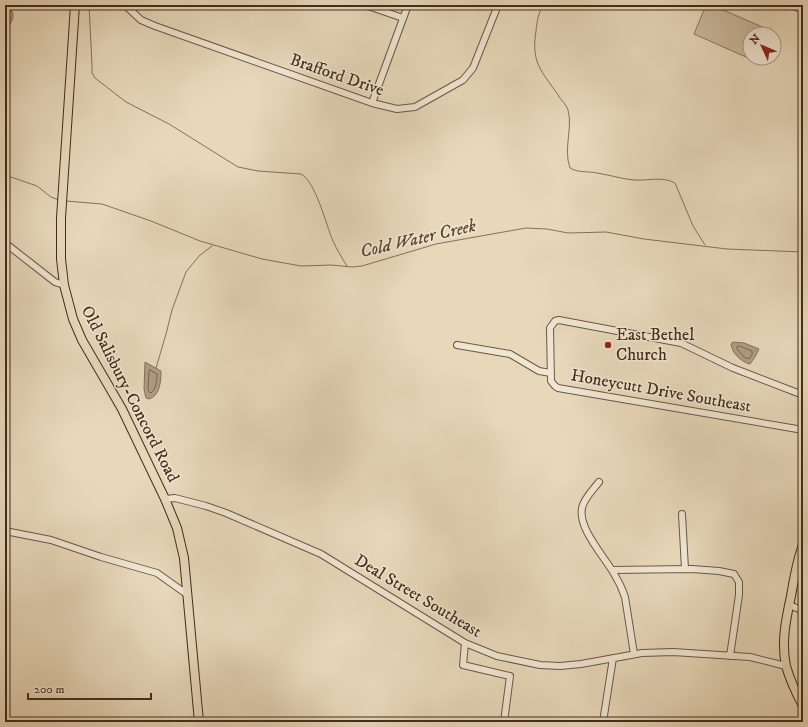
<svg xmlns="http://www.w3.org/2000/svg" width="808" height="727" viewBox="0 0 808 727" font-family="'IM FELL DW Pica',serif">
  <rect width="100%" height="100%" fill="#e7d8ba"/>
  <filter id="stains"><feTurbulence type="fractalNoise" baseFrequency=".005" numOctaves="4"/><feColorMatrix values="0 0 0 0 .2 0 0 0 0 .09 0 0 0 0 .02 0 0 0 .5 -.17"/></filter>
  <radialGradient id="worn" r=".72"><stop offset=".6" stop-color="#630" stop-opacity="0"/><stop offset="1" stop-color="#630" stop-opacity=".3"/></radialGradient>
  <path fill="#cbbb9f" stroke="#88735d" d="M 706,5 L 712,5 L 769,30 L 767,34 L 750,34 L 750,58 L 756,58 L 755,61 L 694,34 Z
    M 782,5 L 803,5 L 803,14 Z"/>
  <path fill="#b09d84" stroke="#856f5a" d="M 5,11 L 12,11 C 15,18 10,25 5,31 Z
    M 733,342 L 744,343 L 759,349 L 755,357 L 750,364 C 741,362 732,353 731,344 Z
    M 145,362 L 161,371 C 161,381 160,396 149,399 L 146,398 L 144,389 Z"/>
  <g fill="none" stroke-linecap="round" stroke-linejoin="round">
    <path stroke="#7a6450" stroke-width="1" d="M 739,346 L 752,351 L 752,355 L 749,359 L 744,357 L 737,349 L 737,347 Z
      M 150,370 L 157,374 C 157,380 156,389 151,393 L 149,392 L 148,388 L 149,372 Z"/>
    <path stroke="#856f5a" stroke-width="1" d="M 89,5 L 92,65 L 92,73 L 95,78 L 126,102 L 169,124 L 238,167 L 258,171 L 301,174 C 316,182 326,225 333,241 C 337,250 342,258 347,266
      M 544,5 C 538,12 537,22 536,31 C 531,63 541,70 558,95 C 561,100 566,104 568,110 C 573,128 563,149 570,168 C 578,173 588,171 597,173 C 610,175 622,179 634,180 C 648,181 663,176 675,183 L 693,226 L 705,245
      M 5,175 L 37,186 L 51,197 L 59,200
      M 66,201 L 102,204 L 151,221 L 200,241 L 262,259 L 301,266 L 331,265 L 352,267 L 362,266 L 436,244 L 526,228 L 547,229 L 568,233 L 606,232 L 644,239 L 727,249 L 803,252
      M 156,368 L 166,334 L 172,310 L 186,272 L 199,256 L 212,246"/>
    <g stroke="#6d5643" stroke-width="8">
      <path id="minor" d="M 125,5 L 141,20 L 155,26 L 372,103 L 397,109 L 415,107 L 463,80 L 473,68 L 498,5
        M 365,5 L 403,18
        M 372,103 L 408,5
        M 5,243 L 55,282 L 64,285
        M 457,345 L 510,354 L 539,371 L 551,373
        M 803,395 L 733,368 L 681,343 L 559,320 L 555,321 L 550,328 L 551,381 L 555,386 L 558,388 L 803,430
        M 599,482 C 593,490 584,498 582,508 C 578,528 603,555 613,572 C 618,580 622,588 625,597 L 634,654
        M 165,499 L 175,498 L 206,506 L 226,513 L 321,554 L 465,643 L 497,656 L 540,665 L 560,666 L 581,664 L 642,653 L 673,652 L 750,657 L 786,666
        M 682,514 L 685,569
        M 5,531 L 51,540 L 101,557 L 157,573 L 188,595
        M 612,570 L 692,569 L 719,571 L 734,574 L 739,582 L 739,595 L 730,656
        M 789,605 L 799,609 L 803,613
        M 465,643 L 463,665 L 510,676 L 504,722
        M 603,722 L 613,658"/>
    </g>
    <g stroke="#442b1b" stroke-width="10">
      <path id="major" d="M 75,5 L 61,218 L 61,259 L 64,285 L 73,319 L 82,340 L 122,409 L 165,499 L 177,528 L 184,558 L 199,722
        M 803,545 C 797,561 794,578 791,596 C 786,619 781,642 786,666 C 790,680 796,693 803,706"/>
    </g>
    <use href="#minor" stroke="#efe6d2" stroke-width="6"/>
    <use href="#major" stroke="#e7d8ba" stroke-width="8"/>
  </g>
  <circle fill="#8f2418" stroke="#efe6d2" stroke-width="1.5" cx="608" cy="345" r="4"/>
  <g text-anchor="middle" dominant-baseline="central" stroke-width="3" stroke-linejoin="round" paint-order="stroke">
    <g font-size="17" fill="#442b1b" stroke="#efe6d2">
      <text transform="translate(337 75) rotate(19)">Brafford Drive</text>
      <text transform="translate(661 391) rotate(10)">Honeycutt Drive Southeast</text>
      <text transform="translate(130 394) rotate(63)">Old Salisbury-Concord Road</text>
      <text transform="translate(418 596) rotate(31)">Deal Street Southeast</text>
    </g>
    <g font-size="17" fill="#442b1b" stroke="#efe6d2" text-anchor="start">
      <text x="616" y="335">East Bethel<tspan x="616" dy="20">Church</tspan></text>
    </g>
    <g font-size="18" font-style="italic" fill="#5f4835" stroke="#efe6d2">
      <text transform="translate(418 239) rotate(-13)">Cold Water Creek</text>
    </g>
  </g>
  <rect width="808" height="727" fill="none" stroke="#e7d8ba" stroke-width="20"/>
  <rect x="6" y="6" width="796" height="715" fill="none" stroke="#442b1b" stroke-width="2"/>
  <rect x="10" y="10" width="788" height="707" fill="none" stroke="#442b1b"/>
  <g transform="translate(762 46) rotate(314)"><circle r="19" fill="#efe6d2" stroke="#ab9b89"/>
  <path d="M0-3L7 15L0 10L-7 15Z" fill="#8f2418"/>
  <text y="-6" font-size="11" font-weight="bold" text-anchor="middle" fill="#442b1b">N</text>
  </g>
  <path d="M28 693v6h123v-6" fill="none" stroke="#442b1b" stroke-width="2"/>
  <text x="34" y="693" font-size="12" fill="#442b1b" stroke="#efe6d2" stroke-width="3" paint-order="stroke">200 m</text>
  <rect width="100%" height="100%" filter="url(#stains)"/>
  <rect width="100%" height="100%" fill="url(#worn)"/>
</svg>
